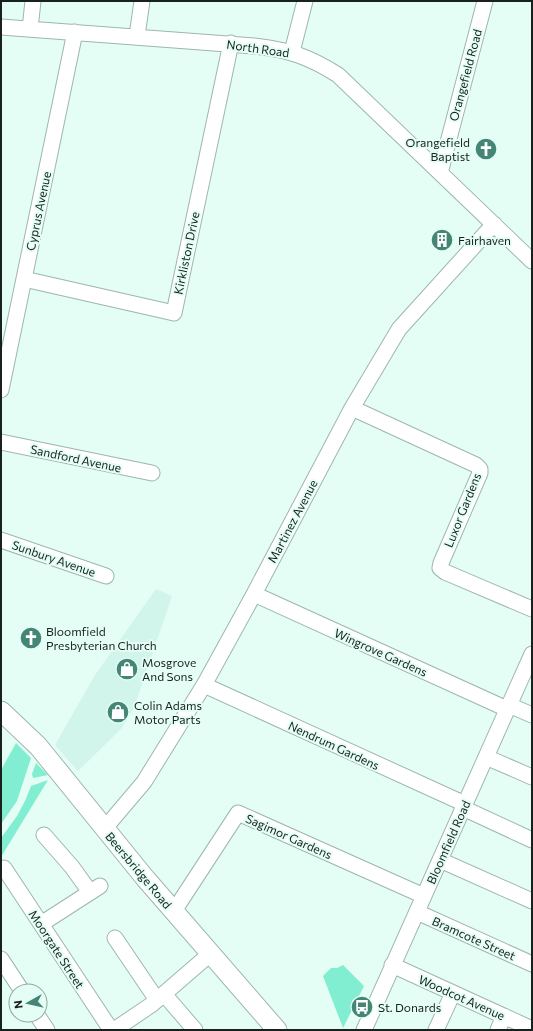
<svg xmlns="http://www.w3.org/2000/svg" width="533" height="1031" viewBox="0 0 533 1031" font-family="Commissioner,sans-serif">
  <rect width="100%" height="100%" fill="#e4fef6"/>
  <path fill="#d1f5ea" d="M 156,589 L 172,596 L 134,708 L 121,729 L 78,771 L 55,745 L 95,675 Z"/>
  <path fill="#81edd1" d="M 16,743 L 31,758 L 17,801 L 1,824 L 1,770 Z
    M 36,763 L 48,775 L 33,778 L 32,774 Z
    M 48,780 L 1,857 L 1,838 L 17,816 L 25,801 L 31,786 Z
    M 343,965 L 364,986 L 343,1028 L 323,976 L 331,968 L 337,968 Z"/>
  <g fill="none" stroke-linecap="round" stroke-linejoin="round">
    <g stroke="#9db6af" stroke-width="17">
      <path id="minor" d="M 1,27 L 254,46 C 289,50 308,56 338,75 L 532,261
        M 30,29 L 33,1
        M 137,36 L 142,1
        M 292,52 L 305,1
        M 440,173 L 485,1
        M 24,279 L 174,313 L 231,43
        M 1,390 L 75,32
        M 352,408 L 476,465 L 480,469 L 480,473 L 441,563 L 440,568 L 445,572 L 532,609
        M 1,442 L 152,473
        M 1,540 L 106,576
        M 254,594 L 507,709
        M 204,685 L 465,804
        M 509,705 L 532,715
        M 486,757 L 532,777
        M 463,808 L 532,840
        M 105,828 L 144,782 L 204,685 L 254,594 L 352,408 L 399,329 L 494,224
        M 44,835 L 72,867 L 90,892
        M 440,860 L 532,901
        M 4,868 L 111,1030
        M 174,911 L 238,813 L 424,896
        M 417,912 L 532,964
        M 41,924 L 100,886
        M 115,938 L 157,1000
        M 1,959 L 22,991
        M 392,965 L 532,1029
        M 164,994 L 195,1030
        M 37,1015 L 47,1030
        M 114,1030 L 151,1005 L 210,954
        M 364,1030 L 532,654
        M 436,1030 L 453,993
        M 498,1030 L 504,1016"/>
    </g>
    <g stroke="#9db6af" stroke-width="21">
      <path id="major" d="M 1,711 L 38,746 L 145,878 L 277,1030"/>
    </g>
    <use href="#minor" stroke="#fff" stroke-width="15"/>
    <use href="#major" stroke="#fff" stroke-width="19"/>
  </g>
  <defs>
    <g id="church-disc" transform="scale(1.15)"><circle r="9.5" fill="#448575" stroke="#e4fef6"/><path d="M-1.2-6h2.4v3.5h3.3v2.4h-3.3V6h-2.4V-.1h-3.3v-2.4h3.3Z" fill="#fff"/></g>
    <g id="building-disc" transform="scale(1.15)"><circle r="9.5" fill="#448575" stroke="#e4fef6"/><path d="M-4-6H4V6H1V3H-1V6H-4ZM-2.5-4.3h1.7v1.8h-1.7ZM.8-4.3h1.7v1.8H.8ZM-2.5-1h1.7V.8h-1.7ZM.8-1h1.7V.8H.8Z" fill="#fff"/></g>
    <g id="shop-disc" transform="scale(1.15)"><circle r="9.5" fill="#448575" stroke="#e4fef6"/><path d="M-5-2.5h2.3a2.7 3.5 0 0 1 5.4 0H5L5.5 6h-11ZM-1.5-2.5h3a1.5 2.3 0 0 0-3 0Z" fill="#fff"/></g>
    <g id="bus-disc" transform="scale(1.15)"><circle r="9.5" fill="#448575" stroke="#e4fef6"/><path d="M-5-6H5V4H4V6H2V4H-2V6H-4V4H-5ZM-3.5-4V0h7V-4ZM-3.5 1.2v1.5H-2V1.2ZM2 1.2v1.5H3.5V1.2Z" fill="#fff"/></g>
  </defs>
  <g fill-rule="evenodd">
    <use href="#church-disc" x="486" y="149"/>
    <use href="#building-disc" x="442" y="240"/>
    <use href="#church-disc" x="31" y="638"/>
    <use href="#shop-disc" x="127" y="669"/>
    <use href="#shop-disc" x="118" y="712"/>
    <use href="#bus-disc" x="362" y="1007"/>
  </g>
  <g text-anchor="middle" dominant-baseline="central" stroke-width="4" stroke-linejoin="round" paint-order="stroke">
    <g font-size="12" fill="#18211e" stroke="#e4fef6">
      <text transform="translate(258 48) rotate(8)">North Road</text>
      <text transform="translate(465 75) rotate(-75)">Orangefield Road</text>
      <text transform="translate(38 211) rotate(-78)">Cyprus Avenue</text>
      <text transform="translate(186 253) rotate(-78)">Kirkliston Drive</text>
      <text transform="translate(76 458) rotate(12)">Sandford Avenue</text>
      <text transform="translate(462 510) rotate(-68)">Luxor Gardens</text>
      <text transform="translate(292 521) rotate(-62)">Martinez Avenue</text>
      <text transform="translate(54 558) rotate(19)">Sunbury Avenue</text>
      <text transform="translate(381 652) rotate(24)">Wingrove Gardens</text>
      <text transform="translate(334 745) rotate(25)">Nendrum Gardens</text>
      <text transform="translate(289 836) rotate(24)">Sagimor Gardens</text>
      <text transform="translate(448 842) rotate(-66)">Bloomfield Road</text>
      <text transform="translate(139 870) rotate(50)">Beersbridge Road</text>
      <text transform="translate(474 938) rotate(24)">Bramcote Street</text>
      <text transform="translate(57 949) rotate(57)">Moorgate Street</text>
      <text transform="translate(462 997) rotate(24)">Woodcot Avenue</text>
    </g>
    <g font-size="12" fill="#18211e" stroke="#e4fef6" text-anchor="start">
      <text x="470" y="142" text-anchor="end">Orangefield<tspan x="470" dy="14">Baptist</tspan></text>
      <text x="458" y="240">Fairhaven</text>
      <text x="46" y="631">Bloomfield<tspan x="46" dy="14">Presbyterian Church</tspan></text>
      <text x="142" y="662">Mosgrove<tspan x="142" dy="14">And Sons</tspan></text>
      <text x="134" y="705">Colin Adams<tspan x="134" dy="14">Motor Parts</tspan></text>
      <text x="378" y="1007">St. Donards</text>
    </g>
  </g>
  <rect width="533" height="1031" fill="none" stroke="#18211e" stroke-width="4"/>
  <g transform="translate(28 1003) rotate(262)"><circle r="19" fill="#e4fef6" stroke="#92a6a0"/>
  <path d="M0-3L7 15L0 10L-7 15Z" fill="#448575"/>
  <text y="-6" font-size="11" font-weight="bold" text-anchor="middle" fill="#18211e">N</text>
  </g>
</svg>
